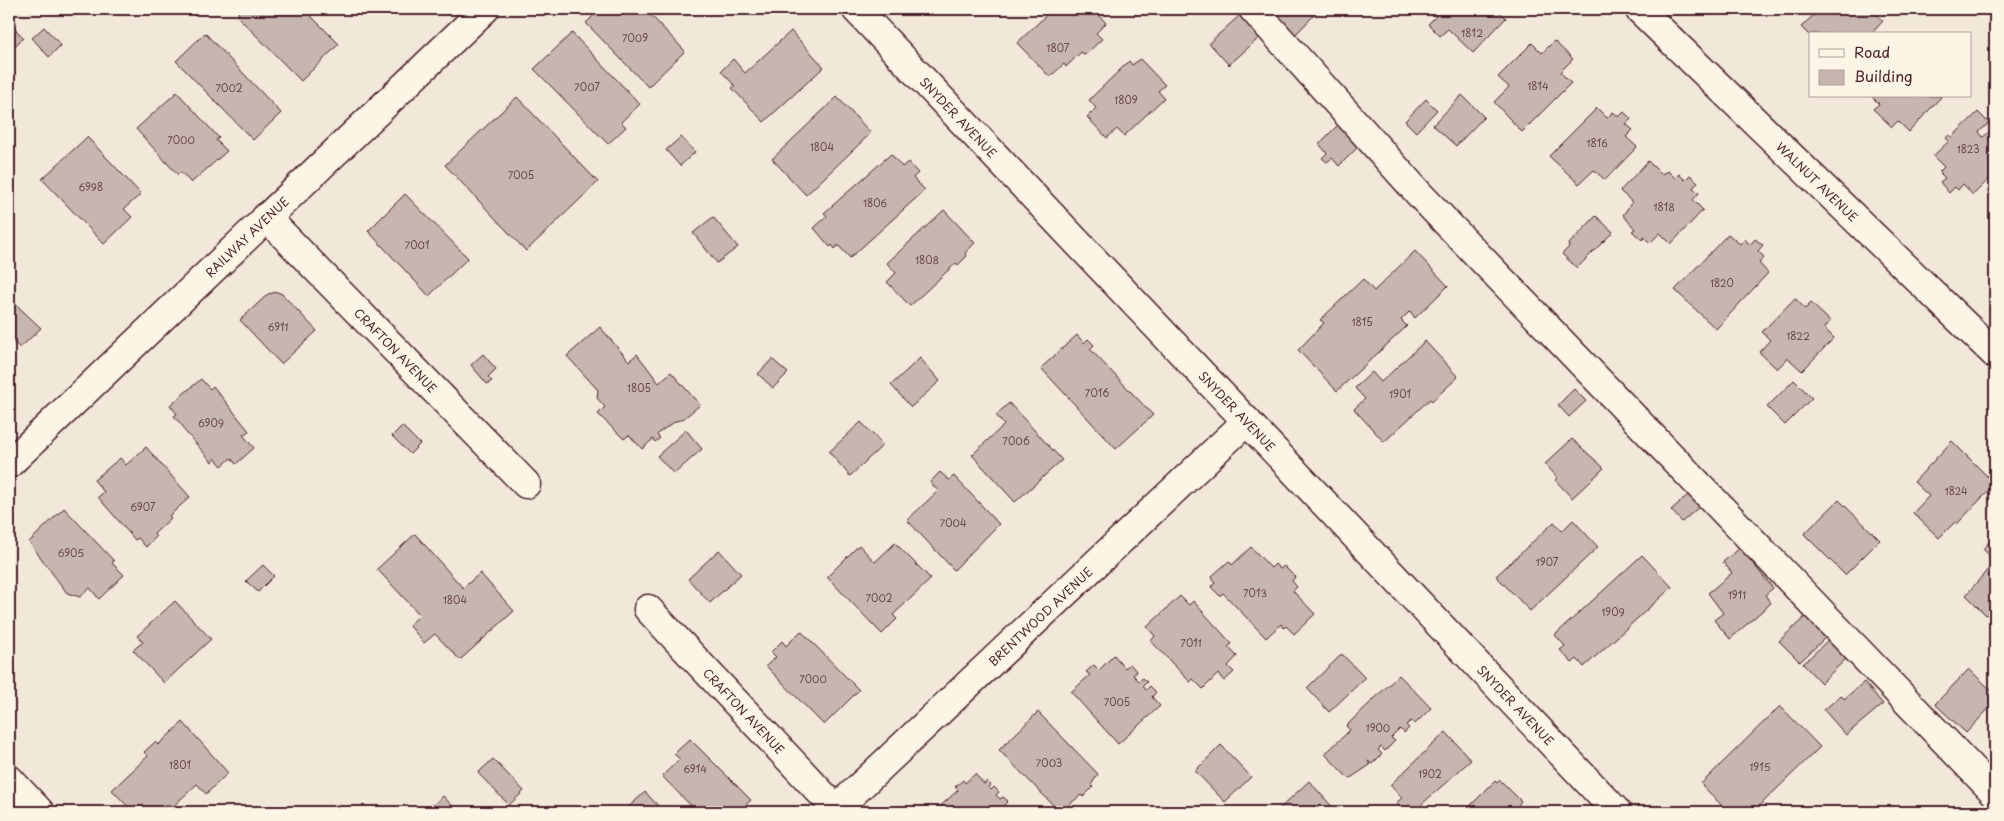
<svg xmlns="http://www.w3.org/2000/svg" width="2004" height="821" viewBox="0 0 2004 821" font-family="'Playpen Sans',sans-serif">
  <rect width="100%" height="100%" fill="#f1e8da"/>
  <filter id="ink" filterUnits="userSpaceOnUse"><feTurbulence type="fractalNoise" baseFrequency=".02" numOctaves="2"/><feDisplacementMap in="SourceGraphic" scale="10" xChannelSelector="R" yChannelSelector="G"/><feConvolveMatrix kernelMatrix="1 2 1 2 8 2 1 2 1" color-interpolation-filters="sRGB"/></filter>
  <g filter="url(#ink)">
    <path fill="#c7b6af" stroke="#4a1f2b" d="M 188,9 L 208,9 L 203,13 L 201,10 L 195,16 Z
      M 235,9 L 304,9 L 339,44 L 301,81 L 237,16 L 239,13 Z
      M 344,9 L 357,9 L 351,15 Z
      M 600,9 L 645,9 L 685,51 L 648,87 L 586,23 Z
      M 1053,9 L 1101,9 L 1097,13 L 1106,23 L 1096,33 L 1102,39 L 1085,55 L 1081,52 L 1066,67 L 1064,64 L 1050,77 L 1017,43 Z
      M 1286,9 L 1320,9 L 1295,35 L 1277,17 Z
      M 1436,9 L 1497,9 L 1506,18 L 1473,53 L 1448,29 L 1440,36 L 1428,24 L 1436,16 L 1432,13 Z
      M 1820,9 L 1871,9 L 1883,21 L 1871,34 L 1810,34 L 1810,36 L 1801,27 Z
      M 1240,15 L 1260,37 L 1229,65 L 1209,43 Z
      M 9,22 L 23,38 L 9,52 Z
      M 44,27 L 61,45 L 49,57 L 32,38 Z
      M 791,31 L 824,67 L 764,122 L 732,88 L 735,86 L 721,71 L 733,59 L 745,73 Z
      M 205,33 L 281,113 L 253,140 L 176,61 Z
      M 572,33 L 640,104 L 621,122 L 626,127 L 608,144 L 534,69 Z
      M 1554,41 L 1573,59 L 1560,72 L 1571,83 L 1522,132 L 1494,102 L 1509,87 L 1498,77 L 1532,43 L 1542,53 Z
      M 1140,59 L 1165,85 L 1158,91 L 1164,98 L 1124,136 L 1117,129 L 1107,138 L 1087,117 L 1096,108 L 1089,100 L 1129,61 L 1132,65 Z
      M 177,92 L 219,138 L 216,140 L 227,151 L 191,183 L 181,172 L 178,175 L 136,129 Z
      M 1462,95 L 1484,117 L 1456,146 L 1433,125 Z
      M 1871,96 L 1941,96 L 1941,97 L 1909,132 L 1898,121 L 1892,127 L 1873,109 L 1879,104 Z
      M 517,97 L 598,182 L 526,251 L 445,165 Z
      M 837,97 L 871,133 L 806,195 L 772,159 Z
      M 1426,99 L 1437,110 L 1416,132 L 1405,121 Z
      M 1597,108 L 1607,118 L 1613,112 L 1619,117 L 1624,112 L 1631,119 L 1626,124 L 1633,130 L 1626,137 L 1637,147 L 1605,180 L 1594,170 L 1579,184 L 1549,156 Z
      M 1978,112 L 1989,123 L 1979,132 L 1983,137 L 1994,128 L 1995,129 L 1995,172 L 1992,174 L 1995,178 L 1991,183 L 1988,180 L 1973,195 L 1963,184 L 1958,190 L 1955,187 L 1949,193 L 1940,182 L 1945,178 L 1939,172 L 1944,167 L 1933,156 L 1949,141 L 1946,138 L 1949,135 L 1952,137 Z
      M 1338,125 L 1359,146 L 1339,166 L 1332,158 L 1327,162 L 1322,158 L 1327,153 L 1319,144 Z
      M 87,137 L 141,194 L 124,209 L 132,217 L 104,244 L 42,179 Z
      M 681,137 L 695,152 L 680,166 L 666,150 Z
      M 891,154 L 902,167 L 908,162 L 918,173 L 913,178 L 925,190 L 850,258 L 838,245 L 835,249 L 832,245 L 830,247 L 814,228 L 827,216 L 824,213 Z
      M 1648,161 L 1661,174 L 1668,171 L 1675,178 L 1679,174 L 1685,180 L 1690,175 L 1698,182 L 1693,188 L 1699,193 L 1693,200 L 1703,210 L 1671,244 L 1660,233 L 1650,243 L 1644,237 L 1642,240 L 1632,231 L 1635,229 L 1623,215 L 1632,202 L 1620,191 Z
      M 405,194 L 468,258 L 429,296 L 368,231 Z
      M 944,210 L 975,243 L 965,253 L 967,256 L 958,265 L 956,263 L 910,306 L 887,282 L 896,273 L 887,263 Z
      M 1596,216 L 1613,232 L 1577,268 L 1562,254 L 1569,247 L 1568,245 Z
      M 713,217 L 738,247 L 717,263 L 693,233 Z
      M 1728,234 L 1740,244 L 1745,239 L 1750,245 L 1755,239 L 1763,245 L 1758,251 L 1764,257 L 1759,263 L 1768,273 L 1716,329 L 1675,290 Z
      M 1415,251 L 1448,286 L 1415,318 L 1410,311 L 1401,320 L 1407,326 L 1337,391 L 1298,350 L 1324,323 L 1320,320 L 1363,279 L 1374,291 Z
      M 277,292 L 282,294 L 317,331 L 281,364 L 240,320 L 268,294 Z
      M 9,298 L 41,328 L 20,348 L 9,338 Z
      M 1795,298 L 1805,309 L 1811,303 L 1830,321 L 1824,328 L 1834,338 L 1802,371 L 1788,358 L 1777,369 L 1759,352 L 1770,340 L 1762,332 Z
      M 600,327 L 629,361 L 637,354 L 659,383 L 671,372 L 700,405 L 683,419 L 676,421 L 661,431 L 657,435 L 660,438 L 655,442 L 653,439 L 642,449 L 629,435 L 624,439 L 598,414 L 605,407 L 597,398 L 598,390 L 567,356 Z
      M 1077,335 L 1084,343 L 1088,339 L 1094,345 L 1090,349 L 1153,415 L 1116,449 L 1041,368 Z
      M 1425,341 L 1458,377 L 1432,401 L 1430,399 L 1384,442 L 1354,409 L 1365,399 L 1355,388 L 1372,372 L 1381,382 Z
      M 483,354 L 496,369 L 488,377 L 492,381 L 487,384 L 471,365 Z
      M 920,358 L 940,381 L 911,407 L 891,385 Z
      M 772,359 L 788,373 L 773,388 L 758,374 Z
      M 201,379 L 210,389 L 213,386 L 249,431 L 243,435 L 254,448 L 236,464 L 231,458 L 222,466 L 215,458 L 212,462 L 183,429 L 184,428 L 174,416 L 177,414 L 170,405 Z
      M 1794,380 L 1812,398 L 1785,425 L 1767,407 Z
      M 1574,389 L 1586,401 L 1569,417 L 1558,405 Z
      M 1009,403 L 1062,460 L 1015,502 L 972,455 L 1004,425 L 996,415 Z
      M 861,422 L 883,445 L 850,476 L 829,452 Z
      M 402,426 L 420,444 L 410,454 L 392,436 Z
      M 686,430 L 702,449 L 674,474 L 657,456 Z
      M 1572,439 L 1604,468 L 1572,498 L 1555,480 L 1558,478 L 1545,464 Z
      M 1952,441 L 1995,484 L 1957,524 L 1955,522 L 1939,538 L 1913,513 L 1929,496 L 1914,482 Z
      M 146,447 L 190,497 L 169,516 L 171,518 L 154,534 L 156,537 L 146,547 L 138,538 L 135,540 L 98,497 L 104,492 L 94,480 L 120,458 L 126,465 Z
      M 940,472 L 949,480 L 954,476 L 999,524 L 954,570 L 907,520 L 938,491 L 930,482 Z
      M 1689,494 L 1700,506 L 1682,522 L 1671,510 Z
      M 1839,500 L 1880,540 L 1845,575 L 1804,534 Z
      M 64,508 L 114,561 L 112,563 L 124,575 L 99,599 L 90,588 L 80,597 L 67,593 L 29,542 Z
      M 1573,520 L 1598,547 L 1530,611 L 1496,576 L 1554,522 L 1562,531 Z
      M 415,534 L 463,588 L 480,573 L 514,611 L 460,660 L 435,634 L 424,643 L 409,625 L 420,615 L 377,569 Z
      M 1992,534 L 1995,536 L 1995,605 L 1986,615 L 1966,595 L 1995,561 L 1983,549 L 1991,540 L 1988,538 Z
      M 895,543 L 931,579 L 893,615 L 897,619 L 882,634 L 827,577 L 859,545 L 875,562 Z
      M 1251,547 L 1271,568 L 1275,564 L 1280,569 L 1284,566 L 1295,577 L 1292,581 L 1297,587 L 1293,591 L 1315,614 L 1294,634 L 1286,626 L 1284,628 L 1281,624 L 1266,638 L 1223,593 L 1220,596 L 1211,587 L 1215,583 L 1212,576 L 1229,561 L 1232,565 Z
      M 1740,548 L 1773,588 L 1765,595 L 1771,603 L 1730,639 L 1714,620 L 1723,613 L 1708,593 L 1732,573 L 1723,562 Z
      M 719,550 L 741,574 L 710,603 L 688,579 Z
      M 1642,555 L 1672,587 L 1584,667 L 1577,659 L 1572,663 L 1560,650 L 1565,646 L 1555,635 Z
      M 263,565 L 274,576 L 258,592 L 246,581 Z
      M 1180,596 L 1189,605 L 1193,601 L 1232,644 L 1228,647 L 1237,656 L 1228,666 L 1234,672 L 1224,681 L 1218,674 L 1203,689 L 1193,679 L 1190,682 L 1151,641 L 1155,636 L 1147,627 Z
      M 175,601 L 211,639 L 164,683 L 133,650 L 143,642 L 137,636 Z
      M 1809,613 L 1829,634 L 1800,662 L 1779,641 Z
      M 801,631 L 859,690 L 824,725 L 766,666 L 776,657 L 771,652 L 782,641 L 786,646 Z
      M 1830,638 L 1849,656 L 1821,683 L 1803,664 Z
      M 1342,654 L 1365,678 L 1329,712 L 1307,688 Z
      M 1114,655 L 1125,668 L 1130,664 L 1137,672 L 1133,675 L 1139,681 L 1143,678 L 1147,682 L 1143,686 L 1146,690 L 1150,686 L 1156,692 L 1152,697 L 1160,706 L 1118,744 L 1071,692 L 1090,675 L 1086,672 L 1094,665 L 1099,670 Z
      M 1969,669 L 1995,694 L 1995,702 L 1966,733 L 1935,704 Z
      M 1399,675 L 1431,708 L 1415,724 L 1411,721 L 1406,725 L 1409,728 L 1404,733 L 1400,729 L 1391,738 L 1395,741 L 1385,751 L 1381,747 L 1378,750 L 1382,754 L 1372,764 L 1368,761 L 1370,765 L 1349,779 L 1325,754 L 1350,730 L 1346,726 Z
      M 1864,682 L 1883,704 L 1846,735 L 1824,710 L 1841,695 L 1844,699 Z
      M 1780,706 L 1820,747 L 1753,812 L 1728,812 L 1701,784 Z
      M 1038,712 L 1098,774 L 1091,785 L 1093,787 L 1083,797 L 1081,795 L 1060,812 L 999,750 Z
      M 183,722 L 228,773 L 206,794 L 197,784 L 167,812 L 133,812 L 112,790 L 148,756 L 144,752 L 155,742 L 158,745 Z
      M 1446,732 L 1471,760 L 1413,812 L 1404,812 L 1396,803 L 1402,798 L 1390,785 Z
      M 690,739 L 751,800 L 738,812 L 697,812 L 662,776 L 680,759 L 674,754 Z
      M 1221,745 L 1251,777 L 1225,802 L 1195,771 Z
      M 493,759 L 524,791 L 509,805 L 478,773 Z
      M 975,774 L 984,784 L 987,781 L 991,785 L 988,787 L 991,790 L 994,787 L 999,792 L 996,795 L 1000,799 L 1003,797 L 1008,801 L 1004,805 L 1012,812 L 934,812 L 958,790 L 955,787 L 963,780 L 965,783 Z
      M 1500,780 L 1521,801 L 1518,805 L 1520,807 L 1514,812 L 1464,812 L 1495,781 L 1497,783 Z
      M 1309,781 L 1337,812 L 1276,812 Z
      M 645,792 L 664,812 L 623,812 Z
      M 443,796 L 458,812 L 425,812 Z"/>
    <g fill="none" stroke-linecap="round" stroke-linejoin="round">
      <g stroke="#4a1f2b" stroke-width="31">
        <g id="minor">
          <path id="s1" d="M 856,9 L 1617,812"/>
          <path d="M 1253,9 L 1421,196 L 1995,793"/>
          <path id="s2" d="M 1639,9 L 1995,354"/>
          <path id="s3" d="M 266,217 L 526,484"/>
          <path id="s4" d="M 9,464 L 485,9"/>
          <path id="s5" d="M 648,609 L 839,812"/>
          <path d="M 9,779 L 40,812"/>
          <path id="s6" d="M 833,812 L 1247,421"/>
        </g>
      </g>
      <use href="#minor" stroke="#fcf5e5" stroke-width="28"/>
    </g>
  </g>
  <g text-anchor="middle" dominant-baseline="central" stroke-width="5" stroke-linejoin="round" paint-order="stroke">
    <g font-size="10" fill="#69454c">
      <text x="1472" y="32">1812</text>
      <text x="635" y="37">7009</text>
      <text x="1058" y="47">1807</text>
      <text x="1538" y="85">1814</text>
      <text x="587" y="86">7007</text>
      <text x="229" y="87">7002</text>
      <text x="1126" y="99">1809</text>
      <text x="181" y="139">7000</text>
      <text x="1597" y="142">1816</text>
      <text x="822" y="146">1804</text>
      <text x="1968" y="148">1823</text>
      <text x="521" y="174">7005</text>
      <text x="91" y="186">6998</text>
      <text x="875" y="202">1806</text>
      <text x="1664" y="206">1818</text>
      <text x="417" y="244">7001</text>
      <text x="927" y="259">1808</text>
      <text x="1722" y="282">1820</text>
      <text x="1362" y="321">1815</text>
      <text x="278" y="326">6911</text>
      <text x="1798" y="335">1822</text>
      <text x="639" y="387">1805</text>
      <text x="1097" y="392">7016</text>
      <text x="1400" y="393">1901</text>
      <text x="211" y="422">6909</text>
      <text x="1016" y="440">7006</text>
      <text x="1956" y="490">1824</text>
      <text x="143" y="506">6907</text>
      <text x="953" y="522">7004</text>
      <text x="71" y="552">6905</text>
      <text x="1547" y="561">1907</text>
      <text x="1255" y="592">7013</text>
      <text x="1737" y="594">1911</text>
      <text x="879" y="597">7002</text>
      <text x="455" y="599">1804</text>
      <text x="1613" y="611">1909</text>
      <text x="1191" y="642">7011</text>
      <text x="813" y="678">7000</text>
      <text x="1117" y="701">7005</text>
      <text x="1378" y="727">1900</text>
      <text x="1049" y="762">7003</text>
      <text x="180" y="764">1801</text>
      <text x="1760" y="766">1915</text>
      <text x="695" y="768">6914</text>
      <text x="1430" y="773">1902</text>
    </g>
    <g font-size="12" fill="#4a1f2b" stroke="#fcf5e5">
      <text stroke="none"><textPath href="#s1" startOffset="149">SNYDER AVENUE</textPath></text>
      <text stroke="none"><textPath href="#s2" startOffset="248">WALNUT AVENUE</textPath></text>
      <text stroke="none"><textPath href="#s4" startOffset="329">RAILWAY AVENUE</textPath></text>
      <text stroke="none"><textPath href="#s3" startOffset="186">CRAFTON AVENUE</textPath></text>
      <text stroke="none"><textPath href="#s1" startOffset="554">SNYDER AVENUE</textPath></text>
      <text stroke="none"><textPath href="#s6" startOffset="285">BRENTWOOD AVENUE</textPath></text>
      <text stroke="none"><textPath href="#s1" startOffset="959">SNYDER AVENUE</textPath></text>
      <text stroke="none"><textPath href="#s5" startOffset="140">CRAFTON AVENUE</textPath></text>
    </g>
  </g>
  <rect width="2004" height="821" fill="none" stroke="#fcf5e5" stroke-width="30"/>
  <rect x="15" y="15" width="1974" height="791" fill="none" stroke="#4a1f2b" stroke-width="2" filter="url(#ink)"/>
  <rect x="1809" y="32" width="162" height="65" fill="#fcf5e5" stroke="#b59f9b"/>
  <rect x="1819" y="49" width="25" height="8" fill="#fcf5e5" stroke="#b59f9b"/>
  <text x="1854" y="58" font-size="15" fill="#4a1f2b">Road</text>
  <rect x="1819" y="70" width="25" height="15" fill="#c7b6af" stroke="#b59f9b"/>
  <text x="1854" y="82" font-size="15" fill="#4a1f2b">Building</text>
</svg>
